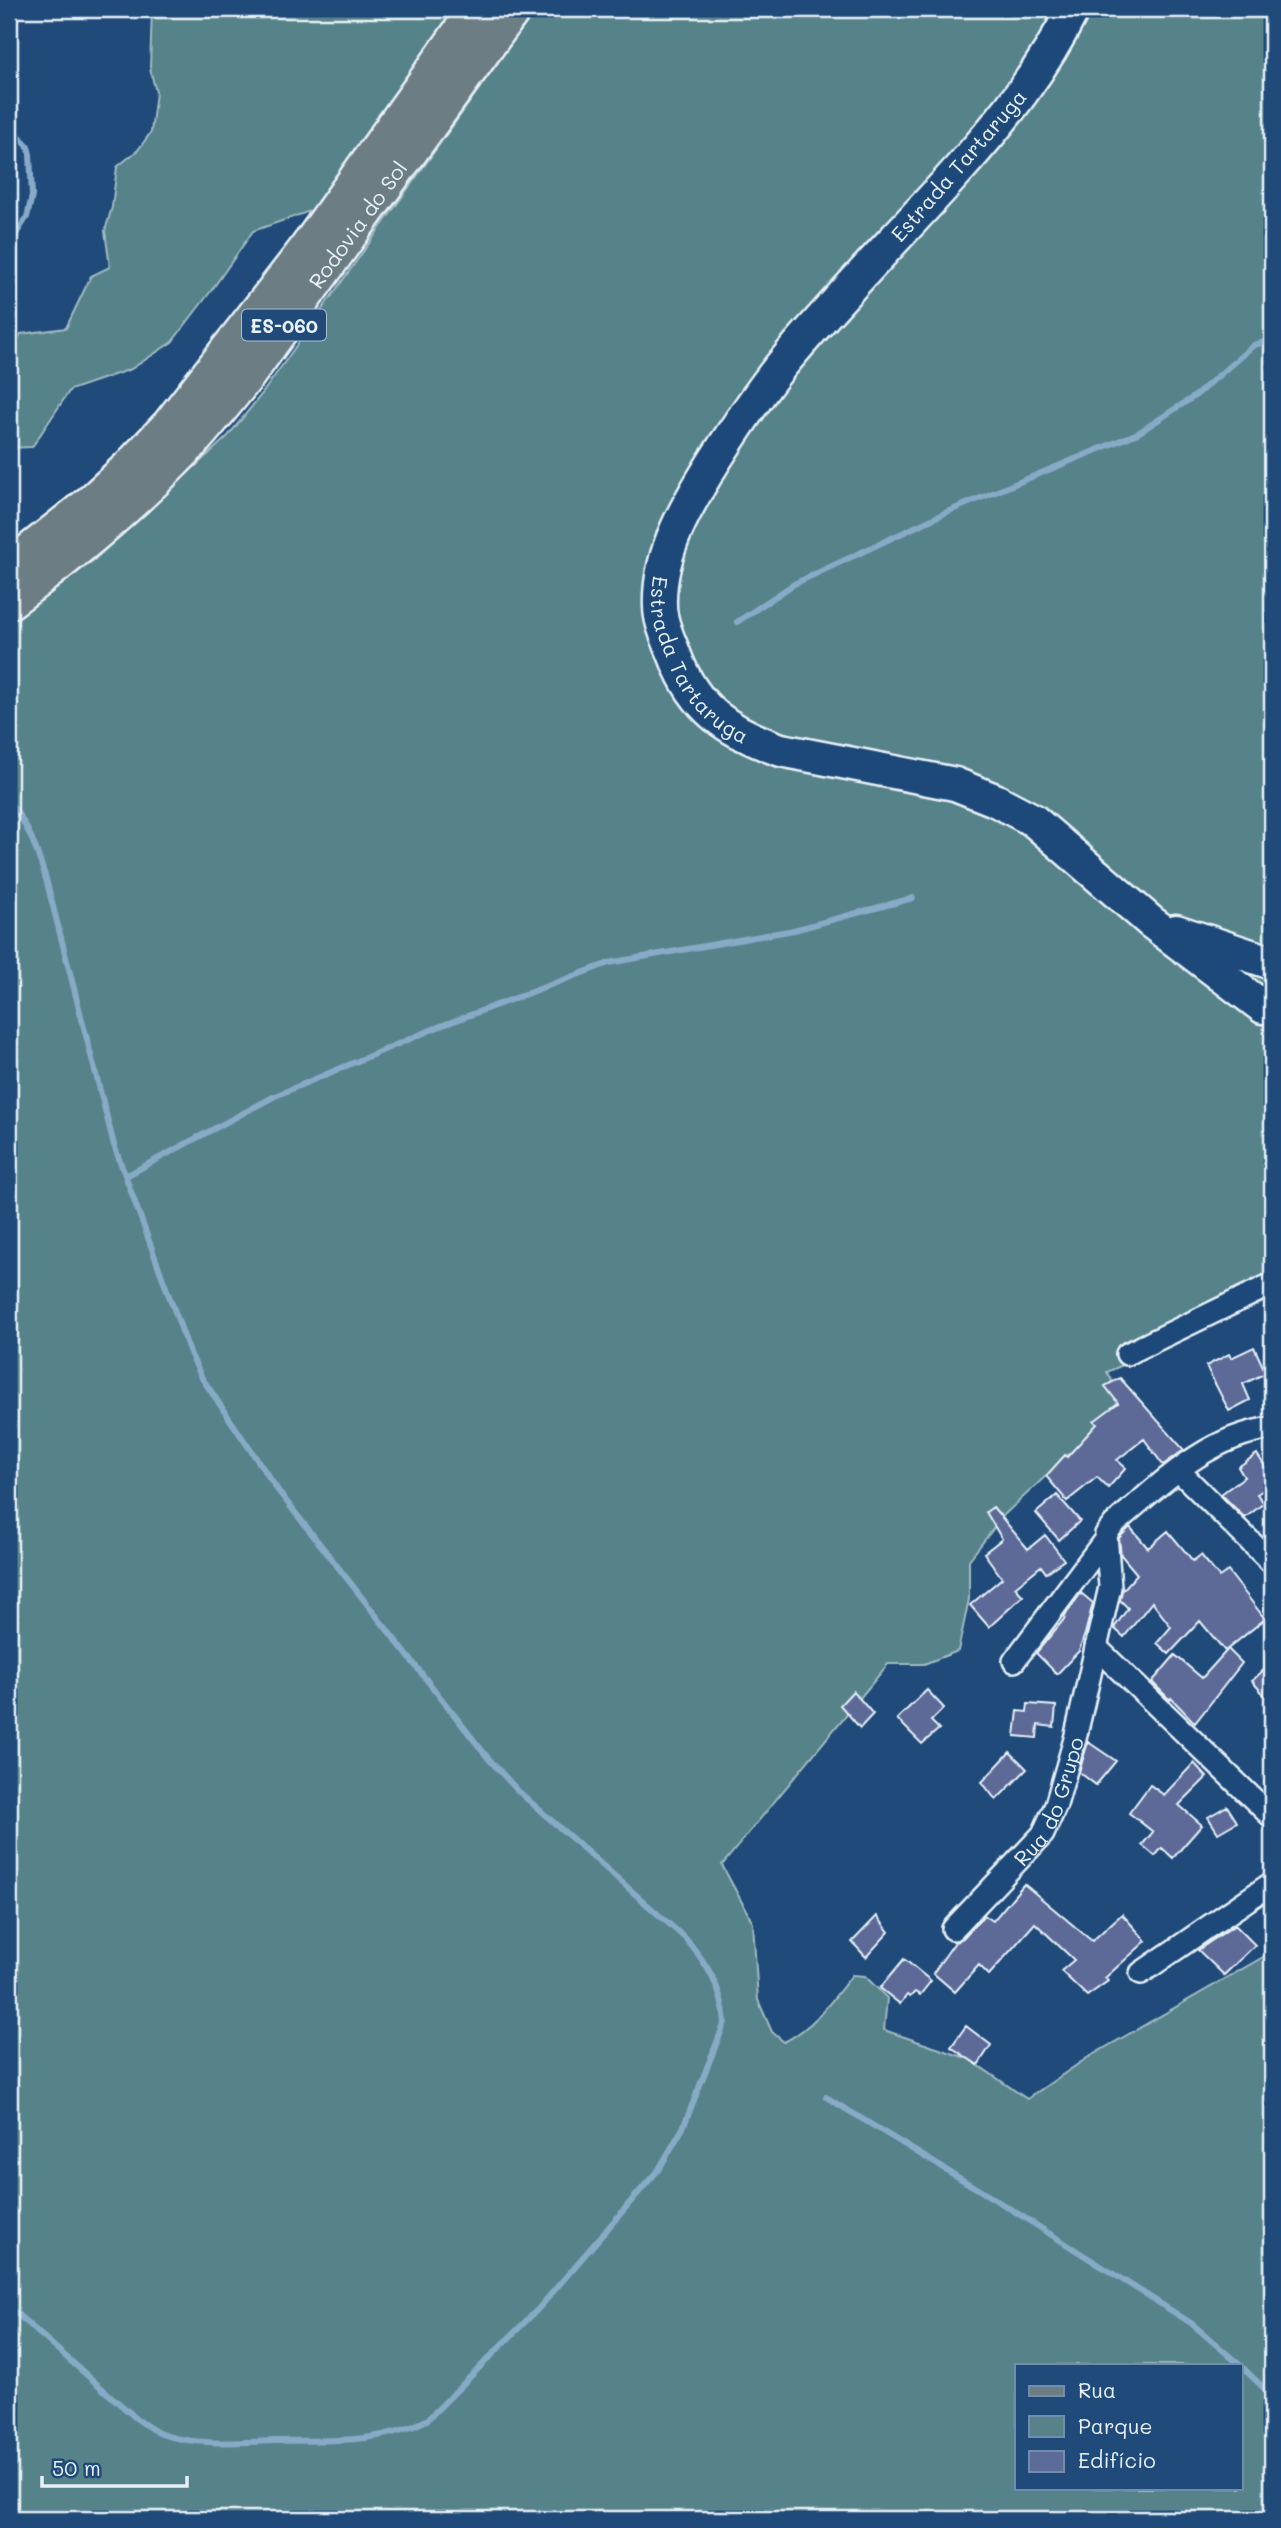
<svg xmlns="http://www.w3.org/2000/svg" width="1281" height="2528" viewBox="0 0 1281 2528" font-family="Mali,sans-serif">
  <rect width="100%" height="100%" fill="#1f4a7a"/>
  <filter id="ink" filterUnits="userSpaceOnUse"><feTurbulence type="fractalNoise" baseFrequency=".0143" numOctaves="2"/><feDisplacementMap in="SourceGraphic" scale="14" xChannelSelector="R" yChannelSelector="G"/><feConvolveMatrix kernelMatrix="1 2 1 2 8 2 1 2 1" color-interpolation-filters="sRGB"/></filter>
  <g filter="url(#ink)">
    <path fill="#57828a" stroke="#a0bac1" stroke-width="2" fill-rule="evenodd" d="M 152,9 L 460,9 L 316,209 L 253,231 L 211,291 L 172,342 L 131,369 L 70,390 L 32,447 L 9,448 L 9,352 L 21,334 L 66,328 L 91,276 L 110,267 L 105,231 L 112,207 L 117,167 L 138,150 L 151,132 L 156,92 L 150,69 Z
      M 536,9 L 1272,9 L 1272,1298 L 1107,1372 L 1124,1403 L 1004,1515 L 969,1560 L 969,1599 L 958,1651 L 924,1664 L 888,1664 L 722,1865 L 753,1923 L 758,2000 L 772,2032 L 784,2042 C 814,2027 832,2001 852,1975 L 865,1976 L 887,1998 L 884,2030 L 969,2059 L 1027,2099 L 1087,2058 L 1272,1952 L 1272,2519 L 9,2519 L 9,623 L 93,561 L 228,436 L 261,395 ZM 1017,2365 L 1241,2365 L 1241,2488 L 1017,2488 Z"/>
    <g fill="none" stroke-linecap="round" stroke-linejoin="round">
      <path stroke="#87aac6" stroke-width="6" d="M 9,123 L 28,147 L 30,154 L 32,196 L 27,217 L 9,245
        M 737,622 L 794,584 L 947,512 L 1138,433 L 1195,396 L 1248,350 L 1254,345 L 1272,340
        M 9,802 C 29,825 37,851 46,879 L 114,1145 L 190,1353 L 202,1378 L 279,1492 L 488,1758 L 518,1791 L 685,1938 C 707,1963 722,1988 725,2022 L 683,2128 L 659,2169 L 539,2308 L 427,2420 C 381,2444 327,2440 276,2441 C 238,2442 200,2446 164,2435 C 154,2432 145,2424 137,2419 L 9,2307
        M 126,1176 L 275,1096 L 438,1027 L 609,963 L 794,930 L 913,898
        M 826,2097 L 1017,2213 L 1191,2323 L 1240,2365
        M 1241,2366 L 1272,2396"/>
    </g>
    <path fill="#5d6b98" stroke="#e8f1f8" stroke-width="2" d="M 1254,1347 L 1266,1373 L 1243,1384 L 1250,1400 L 1229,1411 L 1206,1366 L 1229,1354 L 1231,1358 Z
      M 1120,1378 L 1184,1450 L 1163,1465 L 1144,1439 L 1117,1460 L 1126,1468 L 1108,1488 L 1097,1477 L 1067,1501 L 1046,1476 L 1065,1455 L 1067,1457 L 1097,1424 L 1094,1421 L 1118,1403 L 1105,1386 Z
      M 1257,1454 L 1272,1477 L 1272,1485 L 1257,1494 L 1264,1503 L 1245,1518 L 1221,1494 L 1244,1477 L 1238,1467 Z
      M 1057,1495 L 1080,1521 L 1059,1540 L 1036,1513 Z
      M 993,1507 L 1028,1549 L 1045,1535 L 1064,1560 L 1046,1573 L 1041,1566 L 1015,1587 L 1023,1596 L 989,1627 L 970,1605 L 1002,1578 L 984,1553 L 1002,1539 L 986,1512 Z
      M 1130,1527 L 1148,1548 L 1168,1531 L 1193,1561 L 1201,1555 L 1219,1577 L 1228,1571 L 1265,1619 L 1225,1651 L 1200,1621 L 1169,1654 L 1157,1643 L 1171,1627 L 1152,1602 L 1124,1637 L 1114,1628 L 1128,1608 L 1120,1600 L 1122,1591 L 1137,1574 L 1121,1555 L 1119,1538 Z
      M 1081,1593 L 1093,1603 L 1085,1634 L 1079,1651 L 1057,1674 L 1036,1653 L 1065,1618 L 1064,1617 Z
      M 1228,1649 L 1242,1663 L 1195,1723 L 1171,1698 L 1170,1700 L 1152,1682 L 1175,1655 L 1202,1678 Z
      M 1272,1662 L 1272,1704 L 1252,1681 Z
      M 927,1690 L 944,1708 L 931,1721 L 939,1729 L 922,1744 L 897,1719 Z
      M 853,1691 L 873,1714 L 860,1728 L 840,1705 Z
      M 1028,1704 L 1056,1706 L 1054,1727 L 1038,1725 L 1037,1738 L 1015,1736 L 1018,1711 L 1027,1712 Z
      M 1088,1742 L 1116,1761 L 1096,1785 L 1079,1772 Z
      M 1010,1752 L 1027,1769 L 996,1800 L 982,1782 Z
      M 1194,1763 L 1207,1777 L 1179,1805 L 1202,1825 L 1173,1858 L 1162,1848 L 1155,1856 L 1142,1845 L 1153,1832 L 1129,1813 L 1150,1785 L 1164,1795 Z
      M 1227,1806 L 1237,1822 L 1218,1833 L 1208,1817 Z
      M 1024,1884 L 1092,1941 L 1122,1914 L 1146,1941 L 1105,1978 L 1108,1981 L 1087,1996 L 1061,1971 L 1074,1960 L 1035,1923 L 989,1975 L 979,1965 L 955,1992 L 933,1973 L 955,1942 L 963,1938 L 984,1915 L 993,1921 Z
      M 877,1916 L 889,1932 L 866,1957 L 852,1942 Z
      M 1235,1925 L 1255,1945 L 1224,1975 L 1198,1950 Z
      M 904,1959 L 931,1981 L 920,1995 L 915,1992 L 910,1997 L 907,1995 L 900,2004 L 880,1988 Z
      M 966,2026 L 991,2045 L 978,2065 L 951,2047 Z"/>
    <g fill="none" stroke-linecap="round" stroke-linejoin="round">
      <g stroke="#e8f1f8" stroke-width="26">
        <g id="street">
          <path d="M 1127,1354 L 1272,1284"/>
          <path d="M 1178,1470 L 1272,1563"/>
          <path d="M 1096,1647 L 1272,1817"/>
          <path d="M 1014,1661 L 1104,1541"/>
          <path id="s1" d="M 953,1929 L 1043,1834 L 1056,1805 L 1075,1739 L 1110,1587 L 1106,1534 L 1114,1524 C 1163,1482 1206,1437 1272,1428"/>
          <path d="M 1141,1973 L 1272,1883"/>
        </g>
      </g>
      <g stroke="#e8f1f8" stroke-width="37">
        <g id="secondary">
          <path id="s2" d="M 1073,9 C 1044,68 1004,119 960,168 C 900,235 836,299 779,368 C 756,397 735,429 715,460 C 688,503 658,552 660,606 C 660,623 669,640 675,656 C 695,710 729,732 781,750 L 955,784 L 995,800 L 1033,820 L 1151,922 L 1263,1007"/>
          <path d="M 1176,931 L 1272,963"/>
        </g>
      </g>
      <g stroke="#e8f1f8" stroke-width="40">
        <g id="primary">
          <path d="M 9,568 L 91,503 L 130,467 L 170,425 L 304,253 L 477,9"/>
          <path id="s3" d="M 9,601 C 70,556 130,506 183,451 C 206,427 227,400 248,374 L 513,9"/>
        </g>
      </g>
      <use href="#street" stroke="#1f4a7a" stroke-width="21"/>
      <use href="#secondary" stroke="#1f4a7a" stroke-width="32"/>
      <use href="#primary" stroke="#6d7d84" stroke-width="35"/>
    </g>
  </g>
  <g text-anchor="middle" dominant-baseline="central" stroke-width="5" stroke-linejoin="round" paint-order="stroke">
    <rect fill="#1f4a7a" stroke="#acbfd2" stroke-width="2" x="242" y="309.5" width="84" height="31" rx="5"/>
    <g font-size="19" font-weight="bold" fill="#e8f1f8">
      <text x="284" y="325">ES-060</text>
    </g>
    <g font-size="21" fill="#e8f1f8" stroke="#1f4a7a">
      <text transform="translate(958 165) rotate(-49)">Estrada Tartaruga</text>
      <text stroke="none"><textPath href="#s3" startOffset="516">Rodovia do Sol</textPath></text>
      <text stroke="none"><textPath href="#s2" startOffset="803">Estrada Tartaruga</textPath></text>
      <text stroke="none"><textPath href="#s1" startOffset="163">Rua do Grupo</textPath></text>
    </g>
  </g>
  <rect width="1281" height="2528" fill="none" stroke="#1f4a7a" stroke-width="35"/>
  <rect x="18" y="18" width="1246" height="2493" fill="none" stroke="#e8f1f8" stroke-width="2.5" filter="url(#ink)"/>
  <rect x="1015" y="2364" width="228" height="126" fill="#1f4a7a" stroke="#6f8dac" stroke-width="2"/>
  <rect x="1029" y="2386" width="35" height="10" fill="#6d7d84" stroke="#6f8dac" stroke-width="2"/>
  <text x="1078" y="2398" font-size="21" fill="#e8f1f8">Rua</text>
  <rect x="1029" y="2416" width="35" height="21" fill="#57828a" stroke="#6f8dac" stroke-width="2"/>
  <text x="1078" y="2434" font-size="21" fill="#e8f1f8">Parque</text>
  <rect x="1029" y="2451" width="35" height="21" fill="#5d6b98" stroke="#6f8dac" stroke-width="2"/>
  <text x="1078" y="2468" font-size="21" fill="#e8f1f8">Edifício</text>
  <path d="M42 2476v10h145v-10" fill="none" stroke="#e8f1f8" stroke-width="3.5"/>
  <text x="52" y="2476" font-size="21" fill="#e8f1f8" stroke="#1f4a7a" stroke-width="5" paint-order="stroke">50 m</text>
</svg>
